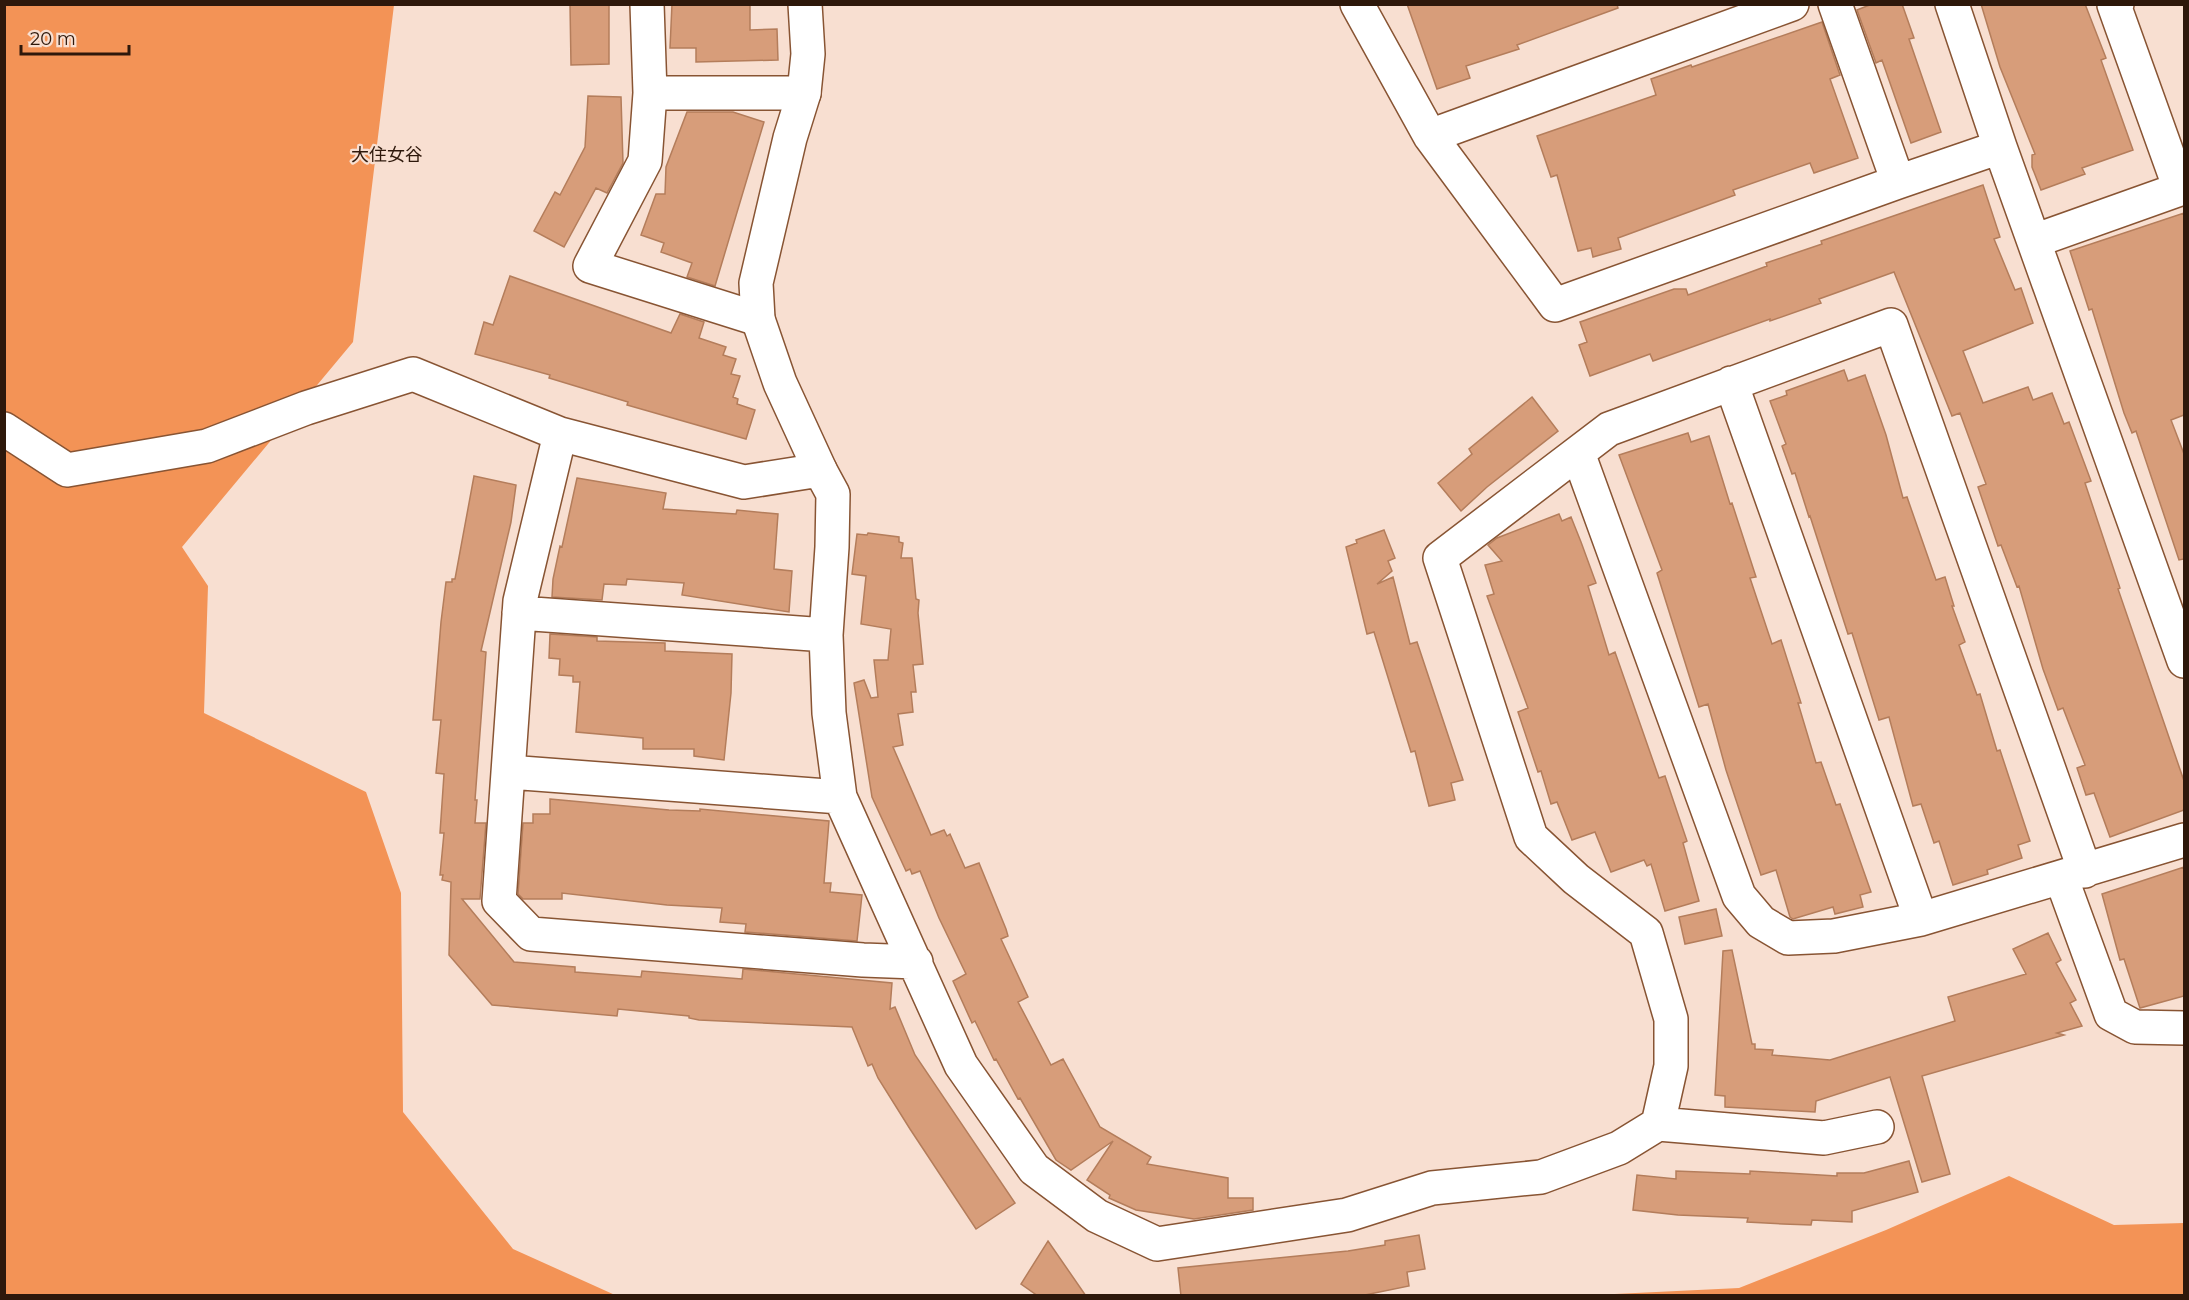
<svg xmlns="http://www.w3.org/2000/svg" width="2189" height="1300" viewBox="0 0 2189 1300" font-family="Montserrat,'Noto Sans JP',sans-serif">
  <rect width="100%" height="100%" fill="#f8dfd1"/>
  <path fill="#f39356" d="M 5,5 L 394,5 L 353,342 L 182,547 L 208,586 L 204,713 L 366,792 L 401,893 L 403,1112 L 513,1249 L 615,1295 L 5,1296 Z
    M 2009,1176 L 2114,1225 L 2184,1223 L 2184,1295 L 1594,1295 L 1739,1288 L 1886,1230 Z"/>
  <path fill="#d79d7a" stroke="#b47d5b" stroke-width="1.5" d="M 570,4 L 609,4 L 609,64 L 571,65 Z
    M 672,4 L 750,4 L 750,30 L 777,29 L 778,60 L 696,62 L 696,48 L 670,48 Z
    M 1407,4 L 1617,4 L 1618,8 L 1517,45 L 1519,49 L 1466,66 L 1470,78 L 1437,89 Z
    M 1872,4 L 1902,4 L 1914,38 L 1909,39 L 1941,132 L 1911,143 L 1882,60 L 1876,63 L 1857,10 Z
    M 1981,4 L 2085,4 L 2106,58 L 2101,60 L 2133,150 L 2082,168 L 2085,174 L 2041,190 L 2032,167 L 2032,155 L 2035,154 L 2000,67 Z
    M 1822,22 L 1840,75 L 1830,79 L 1858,158 L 1814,173 L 1810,163 L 1733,190 L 1735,195 L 1618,238 L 1621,249 L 1593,257 L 1591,248 L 1578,251 L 1557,175 L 1551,177 L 1537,136 L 1656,95 L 1651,79 L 1691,65 L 1692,67 Z
    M 588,96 L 621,97 L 623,163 L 607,193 L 596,188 L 564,247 L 534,231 L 555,192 L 560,195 L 585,147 Z
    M 687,112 L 733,112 L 764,122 L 715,286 L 687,277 L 692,263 L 661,252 L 664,243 L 641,235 L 656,194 L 665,194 L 666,167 Z
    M 1983,185 L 2000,237 L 1994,239 L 2015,290 L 2021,288 L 2033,323 L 1963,351 L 1983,403 L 2028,387 L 2033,400 L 2052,393 L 2064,424 L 2069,422 L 2091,481 L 2085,483 L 2120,588 L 2118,589 L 2184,781 L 2184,810 L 2110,837 L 2094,793 L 2086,795 L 2077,768 L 2085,765 L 2063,708 L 2058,710 L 2043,669 L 2019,586 L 2017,587 L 2001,545 L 1998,546 L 1978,487 L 1986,484 L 1960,413 L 1952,416 L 1894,272 L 1819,299 L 1821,303 L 1770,321 L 1770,319 L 1653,361 L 1650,354 L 1590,376 L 1579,345 L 1587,342 L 1580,322 L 1674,289 L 1686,289 L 1688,295 L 1767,266 L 1766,263 L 1822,244 L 1821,241 Z
    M 2184,213 L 2184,415 L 2171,420 L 2184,454 L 2184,559 L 2179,560 L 2136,431 L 2132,433 L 2124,413 L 2092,309 L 2089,310 L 2070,251 Z
    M 510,276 L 671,333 L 680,314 L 704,322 L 699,338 L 726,347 L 723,355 L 736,359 L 731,374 L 740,376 L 733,397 L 738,399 L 737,404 L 755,410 L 746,439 L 627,405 L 628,402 L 549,378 L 550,375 L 475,354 L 484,322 L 493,325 Z
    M 1844,370 L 1848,381 L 1865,375 L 1886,435 L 1903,498 L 1907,497 L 1936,580 L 1945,577 L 1954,606 L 1952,606 L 1965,642 L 1959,645 L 1977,695 L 1980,694 L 1997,751 L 2000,750 L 2030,841 L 2018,845 L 2022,858 L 1987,870 L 1988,874 L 1953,885 L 1939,841 L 1934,843 L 1921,804 L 1913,806 L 1889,717 L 1879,720 L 1852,633 L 1848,634 L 1810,516 L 1809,517 L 1795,473 L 1792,474 L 1782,446 L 1786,444 L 1770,401 L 1787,395 L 1786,391 Z
    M 1532,397 L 1558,431 L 1487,487 L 1461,511 L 1438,483 L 1472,454 L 1469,449 Z
    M 1688,433 L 1691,442 L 1709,436 L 1730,504 L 1732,503 L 1756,577 L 1750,578 L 1772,644 L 1781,640 L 1801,703 L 1798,703 L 1816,763 L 1821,762 L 1836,805 L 1840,804 L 1871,892 L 1860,895 L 1863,907 L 1835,914 L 1833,907 L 1793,919 L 1790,917 L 1776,870 L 1761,875 L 1726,770 L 1708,704 L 1699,707 L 1657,573 L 1662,570 L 1619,455 Z
    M 474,476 L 516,485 L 511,522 L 481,651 L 486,652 L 475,800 L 477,800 L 475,823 L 486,823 L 480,899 L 462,899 L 514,962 L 575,967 L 575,972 L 641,977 L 642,971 L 742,979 L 743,969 L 892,983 L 890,1009 L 895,1007 L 915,1055 L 1015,1203 L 976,1229 L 910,1129 L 878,1078 L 872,1064 L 868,1066 L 852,1027 L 699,1020 L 689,1018 L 689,1016 L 618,1009 L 617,1016 L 492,1005 L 449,955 L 451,882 L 442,880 L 443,875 L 440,875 L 444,833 L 440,833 L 444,774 L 436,773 L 441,720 L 433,720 L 441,622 L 446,582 L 452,582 L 452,579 L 455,579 Z
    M 577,478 L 666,493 L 663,509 L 736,514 L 737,510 L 778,514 L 774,569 L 792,571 L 789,612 L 682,595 L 684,583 L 627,579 L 626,585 L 604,584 L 602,600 L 552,597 L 553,579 L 560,546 L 562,547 Z
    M 1559,514 L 1562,521 L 1571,517 L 1581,542 L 1596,583 L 1588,586 L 1609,655 L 1615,652 L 1659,778 L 1665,776 L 1687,841 L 1683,843 L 1699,901 L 1665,911 L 1651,864 L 1647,866 L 1644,860 L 1611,872 L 1595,832 L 1572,840 L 1557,802 L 1551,804 L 1541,771 L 1538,772 L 1518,712 L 1528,708 L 1487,596 L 1494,594 L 1485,565 L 1502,561 L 1488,545 L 1497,538 Z
    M 1384,530 L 1395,558 L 1388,561 L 1392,571 L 1377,584 L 1393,577 L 1410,644 L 1417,642 L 1463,780 L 1451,783 L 1455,800 L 1429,806 L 1415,751 L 1411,752 L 1374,632 L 1367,634 L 1346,547 L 1357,543 L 1356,540 Z
    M 868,533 L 899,537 L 899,542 L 903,543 L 901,558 L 912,558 L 916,599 L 919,600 L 918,613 L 923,664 L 913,665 L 916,692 L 911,692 L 913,712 L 898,714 L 903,745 L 893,747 L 931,835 L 944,830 L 947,836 L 950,834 L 965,868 L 979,863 L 1006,929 L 1008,936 L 1001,939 L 1028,997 L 1018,1002 L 1051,1065 L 1063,1059 L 1100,1127 L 1151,1157 L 1147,1164 L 1228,1178 L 1228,1198 L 1253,1198 L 1253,1210 L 1194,1219 L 1136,1210 L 1109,1198 L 1110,1195 L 1087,1180 L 1113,1141 L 1071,1170 L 1056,1160 L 1020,1098 L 1018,1099 L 996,1059 L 994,1060 L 975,1021 L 972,1023 L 953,981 L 966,974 L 939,918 L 920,871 L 912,874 L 910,869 L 906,871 L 872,797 L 854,683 L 864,680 L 871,698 L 878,697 L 874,660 L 888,660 L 891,629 L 861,624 L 866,576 L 852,574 L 857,534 L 867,535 Z
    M 550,634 L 597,637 L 597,641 L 665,643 L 665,651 L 732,654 L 731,693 L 724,760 L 694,756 L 694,749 L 643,749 L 643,738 L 576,732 L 580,682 L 573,682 L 573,676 L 559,675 L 560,659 L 549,658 Z
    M 550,799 L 669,810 L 700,811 L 700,809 L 829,821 L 824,883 L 831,883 L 830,892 L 862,895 L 857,941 L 745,932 L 746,924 L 720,922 L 722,908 L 667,905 L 562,893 L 562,899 L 523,899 L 518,894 L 523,823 L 533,823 L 533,814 L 550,814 Z
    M 2184,867 L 2184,996 L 2140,1008 L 2124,959 L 2120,960 L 2102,894 Z
    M 1716,909 L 1722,936 L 1685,944 L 1679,917 Z
    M 2048,933 L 2061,960 L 2056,963 L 2076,1000 L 2070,1003 L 2082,1026 L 2057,1033 L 2064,1035 L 1922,1076 L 1950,1174 L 1922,1182 L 1890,1077 L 1816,1101 L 1815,1112 L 1725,1107 L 1725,1096 L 1715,1095 L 1723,951 L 1732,950 L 1752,1044 L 1755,1044 L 1755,1049 L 1773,1050 L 1772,1055 L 1830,1060 L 1955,1021 L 1948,997 L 2026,974 L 2013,949 Z
    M 1909,1161 L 1918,1192 L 1852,1211 L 1852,1222 L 1812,1220 L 1811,1225 L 1783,1224 L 1747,1222 L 1748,1218 L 1678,1215 L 1633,1210 L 1637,1175 L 1676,1179 L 1676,1171 L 1750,1174 L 1750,1171 L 1837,1176 L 1837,1173 L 1864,1173 Z
    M 1419,1235 L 1425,1269 L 1407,1272 L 1409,1286 L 1360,1296 L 1181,1296 L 1178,1268 L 1348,1251 L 1385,1245 L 1385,1241 Z
    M 1048,1241 L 1086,1296 L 1038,1296 L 1021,1284 Z"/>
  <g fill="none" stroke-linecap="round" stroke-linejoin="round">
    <g stroke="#885433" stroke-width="36">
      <path id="minor" d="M 647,4 L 650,93 L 645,161 L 590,266 L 758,319
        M 1357,4 L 1430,136 L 1555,305 L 1898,182 L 2000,147
        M 1835,4 L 1898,182
        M 1952,4 L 2000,147 L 2184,661
        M 650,93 L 804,93
        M 1430,136 L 1792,4
        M 2034,241 L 2180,189 L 2114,5 L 2117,4
        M 1731,383 L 1921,919
        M 4,429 L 67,470 L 207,446 L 306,408 L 413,374 L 560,434 L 744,482 L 820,470 L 833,494 L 832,547 L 826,635 L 829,713 L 840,797 L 961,1065 L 1034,1169 L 1097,1216 L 1157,1244 L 1347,1215 L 1432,1188 L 1541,1177 L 1619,1148 L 1658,1124 L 1671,1066 L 1671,1019 L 1646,933 L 1576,879 L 1531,837 L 1440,558 L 1609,429 L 1891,325 L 2085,871
        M 560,434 L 520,601 L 499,901 L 531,934 L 863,960 L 916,962
        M 1578,453 L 1739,896 L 1761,922 L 1788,938 L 1834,936 L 1921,919 L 2184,840
        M 519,613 L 826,635
        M 508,772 L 840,797
        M 2061,877 L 2111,1014 L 2135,1027 L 2184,1028
        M 1658,1124 L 1824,1138 L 1877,1127"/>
    </g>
    <g stroke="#885433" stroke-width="36">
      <path id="tertiary" d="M 805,4 L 808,54 L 804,93 L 790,138 L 756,283 L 758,319 L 780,383 L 820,470"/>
    </g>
    <use href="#minor" stroke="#fff" stroke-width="33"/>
    <use href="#tertiary" stroke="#fff" stroke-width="33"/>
  </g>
  <g text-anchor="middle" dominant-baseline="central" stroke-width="4.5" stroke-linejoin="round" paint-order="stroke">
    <g font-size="18" fill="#2e180b" stroke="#f8dfd1">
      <text x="387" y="155">大住女谷</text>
    </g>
  </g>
  <rect width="2189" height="1300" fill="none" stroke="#2e180b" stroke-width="12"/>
  <path d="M21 45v9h108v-9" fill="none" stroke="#2e180b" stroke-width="3"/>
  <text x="30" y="45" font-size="18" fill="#2e180b" stroke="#f8dfd1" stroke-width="4.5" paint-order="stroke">20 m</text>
</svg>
